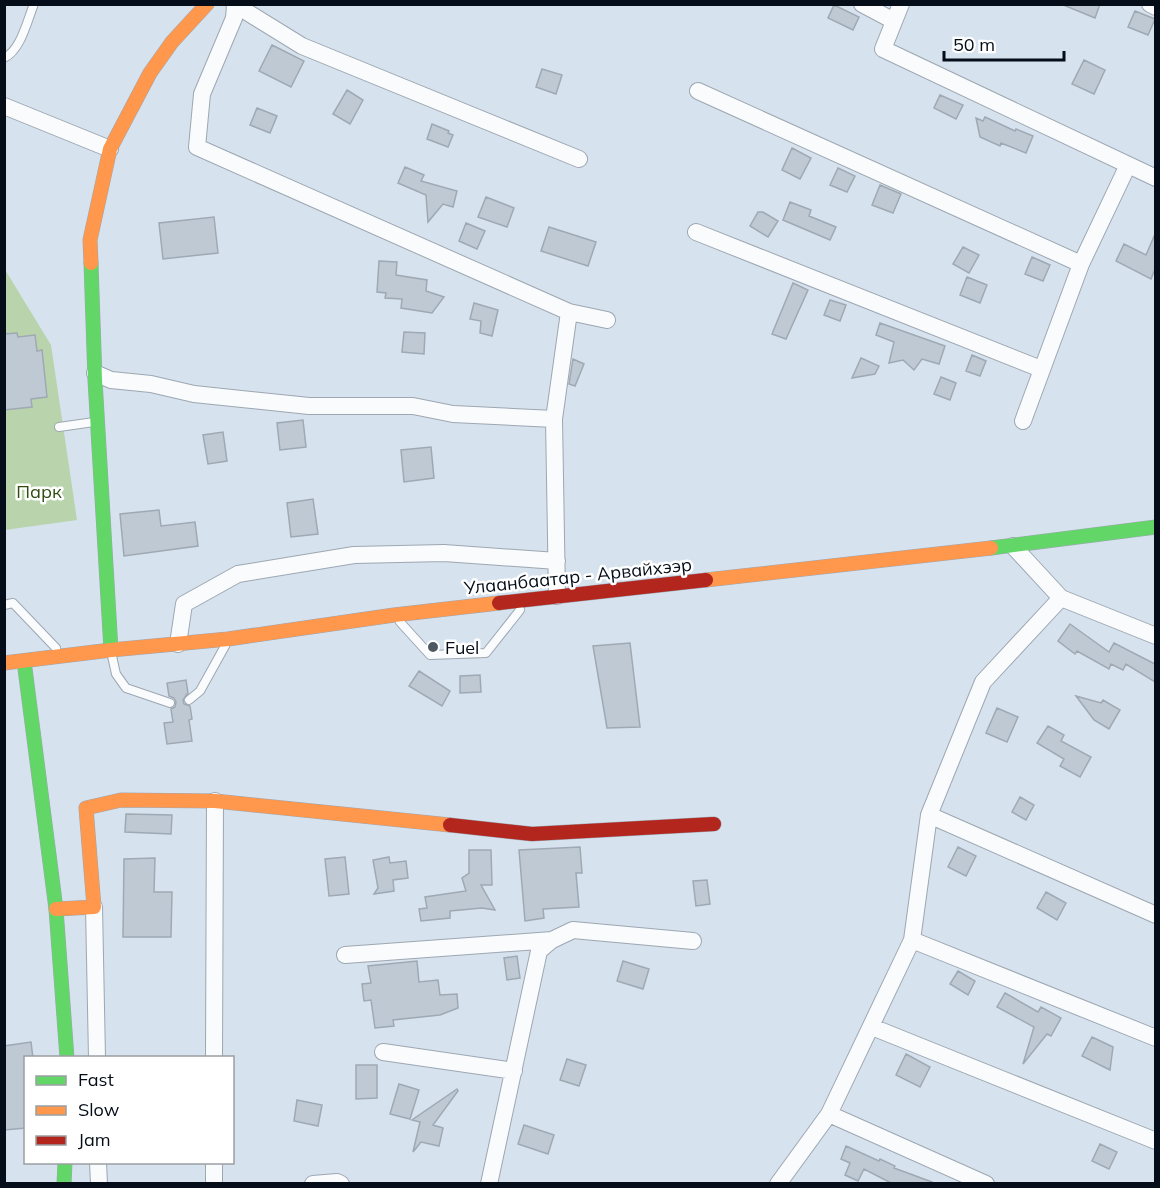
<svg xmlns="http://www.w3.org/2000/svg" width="1160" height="1188" viewBox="0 0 1160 1188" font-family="Mulish,sans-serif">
  <rect width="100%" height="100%" fill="#d6e2ee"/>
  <path fill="#b9d4ad" d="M 4,268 L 51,345 L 77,520 L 5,530 Z"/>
  <path fill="#bfc9d4" stroke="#9ea9b3" stroke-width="1.5" d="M 1061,4 L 1100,4 L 1095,18 Z
    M 834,5 L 859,17 L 853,30 L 828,18 Z
    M 1135,11 L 1155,19 L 1148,35 L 1128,27 Z
    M 272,45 L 304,61 L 291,87 L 259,71 Z
    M 1084,60 L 1105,70 L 1094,94 L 1072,84 Z
    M 542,69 L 562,75 L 556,94 L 536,87 Z
    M 347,90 L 363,100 L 350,124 L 333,114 Z
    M 940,95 L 963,105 L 956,119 L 934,108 Z
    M 257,108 L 277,116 L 270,133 L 250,125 Z
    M 985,117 L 1015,131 L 1016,129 L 1033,136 L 1026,153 L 1001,143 L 1000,146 L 980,137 L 976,118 L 983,121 Z
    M 432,124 L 449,131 L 448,133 L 453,135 L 448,147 L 427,139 Z
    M 792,148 L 811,158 L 800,179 L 782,170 Z
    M 405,167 L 424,175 L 421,181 L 457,191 L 453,207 L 443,204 L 428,222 L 426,195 L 398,183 Z
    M 838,168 L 855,176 L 847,192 L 830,185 Z
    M 880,185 L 901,194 L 893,213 L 872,205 Z
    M 486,197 L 514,208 L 507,227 L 478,217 Z
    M 790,202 L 811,210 L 809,216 L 836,227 L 830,240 L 783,220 Z
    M 758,212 L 763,212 L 778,221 L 768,237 L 750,226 Z
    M 214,217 L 218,253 L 163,259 L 159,223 Z
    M 466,223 L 485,231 L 477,249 L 459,241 Z
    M 549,227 L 596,242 L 588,266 L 541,251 Z
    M 1155,234 L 1155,269 L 1151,279 L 1116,261 L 1124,244 L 1146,255 Z
    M 963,247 L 979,255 L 969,273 L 953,264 Z
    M 1032,257 L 1050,265 L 1043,281 L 1025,274 Z
    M 379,261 L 397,262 L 396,275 L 427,280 L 426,291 L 444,297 L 432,313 L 401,308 L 402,299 L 385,298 L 386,293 L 377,292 Z
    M 967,277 L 987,285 L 980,303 L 960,295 Z
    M 793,283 L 808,290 L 786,339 L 772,334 Z
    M 830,300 L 846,305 L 840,321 L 824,315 Z
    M 474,303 L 498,310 L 492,336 L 480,333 L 481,321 L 470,319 Z
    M 880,323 L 945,346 L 939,364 L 922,359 L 914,370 L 903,360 L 889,363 L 894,342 L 876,335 Z
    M 404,332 L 425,333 L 424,354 L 402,352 Z
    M 17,333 L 18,337 L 35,335 L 37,351 L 42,350 L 47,397 L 31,399 L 32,407 L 4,410 L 4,334 Z
    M 972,355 L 986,361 L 980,376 L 966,371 Z
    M 861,358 L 879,366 L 875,374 L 852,378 Z
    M 573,359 L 584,364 L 575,386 L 569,384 Z
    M 941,377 L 956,383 L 950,400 L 934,394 Z
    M 303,420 L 306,447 L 280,450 L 277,423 Z
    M 223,432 L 227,461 L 208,464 L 203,435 Z
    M 431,447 L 434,478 L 404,482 L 401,450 Z
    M 313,499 L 318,534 L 291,537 L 287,503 Z
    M 159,510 L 161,526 L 195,522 L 198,546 L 124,556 L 120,514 Z
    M 1070,624 L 1109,652 L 1114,643 L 1155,664 L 1155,682 L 1126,664 L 1123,670 L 1111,664 L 1109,669 L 1077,651 L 1075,654 L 1058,641 Z
    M 630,643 L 640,727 L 607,728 L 593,646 Z
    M 419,671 L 450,691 L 442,706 L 409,686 Z
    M 480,675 L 481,692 L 460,693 L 460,676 Z
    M 186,680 L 188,693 L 183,700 L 184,704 L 190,706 L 192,719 L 189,720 L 192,741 L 167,744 L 164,723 L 173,722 L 171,709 L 175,707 L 176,702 L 174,698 L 169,696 L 167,683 Z
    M 1076,696 L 1101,703 L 1103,700 L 1120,710 L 1109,729 L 1094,720 Z
    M 997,708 L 1018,717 L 1007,742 L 986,733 Z
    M 1048,726 L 1064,735 L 1061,741 L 1091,757 L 1080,777 L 1060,766 L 1064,759 L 1037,743 Z
    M 1020,797 L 1034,805 L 1026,820 L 1012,812 Z
    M 126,814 L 172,815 L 171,834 L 125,832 Z
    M 580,847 L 582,873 L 576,873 L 579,907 L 543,909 L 544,918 L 525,921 L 519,850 Z
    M 958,847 L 976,856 L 966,876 L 948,867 Z
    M 469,850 L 491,850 L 492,885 L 481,885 L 495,910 L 482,908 L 450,911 L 450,918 L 421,921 L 419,909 L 427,908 L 425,897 L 466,891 L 462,878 L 469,873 Z
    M 345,857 L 349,894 L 329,896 L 325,859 Z
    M 389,857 L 390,863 L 406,861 L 408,878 L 393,880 L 394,891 L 374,894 L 378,888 L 373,860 Z
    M 155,858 L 154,892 L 172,892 L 171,937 L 123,937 L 124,859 Z
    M 707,880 L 710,904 L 696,906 L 693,881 Z
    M 1046,892 L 1066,903 L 1057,920 L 1037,908 Z
    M 517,956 L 520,978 L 507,980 L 504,958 Z
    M 417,961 L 419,982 L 438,980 L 440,995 L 457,994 L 458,1008 L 440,1015 L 393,1020 L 394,1026 L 375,1028 L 371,1000 L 364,1001 L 362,984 L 371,983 L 368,966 Z
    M 623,961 L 649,969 L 643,989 L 617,981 Z
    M 958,971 L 975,981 L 968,995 L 950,984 Z
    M 1005,993 L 1038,1012 L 1041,1007 L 1061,1018 L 1051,1036 L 1047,1034 L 1023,1064 L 1034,1027 L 997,1007 Z
    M 1092,1037 L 1113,1047 L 1110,1070 L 1082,1056 Z
    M 31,1042 L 33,1058 L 26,1058 L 26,1128 L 4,1130 L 4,1046 Z
    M 906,1054 L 930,1067 L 920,1087 L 896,1075 Z
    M 567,1059 L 586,1065 L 579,1086 L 560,1080 Z
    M 356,1065 L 377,1065 L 377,1098 L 356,1099 Z
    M 399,1084 L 419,1090 L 410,1119 L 390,1114 Z
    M 457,1089 L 458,1091 L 433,1125 L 443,1128 L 439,1146 L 421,1142 L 413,1152 L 420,1122 L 412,1120 Z
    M 297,1100 L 322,1105 L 318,1126 L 294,1121 Z
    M 524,1125 L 554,1135 L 548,1154 L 518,1144 Z
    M 1100,1144 L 1117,1152 L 1109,1169 L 1092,1161 Z
    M 846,1146 L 879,1161 L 880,1159 L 895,1166 L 894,1168 L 932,1182 L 931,1184 L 893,1184 L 864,1169 L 858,1181 L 845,1175 L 850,1163 L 841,1159 Z"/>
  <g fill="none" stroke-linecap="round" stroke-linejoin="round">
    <g stroke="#9da7b2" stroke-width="10">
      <path id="lane" d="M 4,58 C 21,50 27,21 34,4
        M 59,427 L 94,422
        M 4,605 L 13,603 L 56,648
        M 400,622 L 430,655 L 486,653 L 520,610
        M 112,656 L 116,674 L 126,688 L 170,703
        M 189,700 L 200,691 L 225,646"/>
    </g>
    <g stroke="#9da7b2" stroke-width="18">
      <path id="street" d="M 234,4 L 302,46 L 579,159
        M 862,4 L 894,21
        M 901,4 L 883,49 L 1156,178
        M 1150,4 L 1156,7
        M 235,6 L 234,18 L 202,94 L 197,147 L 569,312 L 607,320
        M 698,91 L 1081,264
        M 4,106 L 110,149
        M 696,232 L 1041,369
        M 95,373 L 111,380 L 151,384 L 194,394 L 309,406 L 413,406 L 453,414 L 554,419
        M 1023,421 L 1081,264 L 1128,165
        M 1013,546 L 1061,598 L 1156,636
        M 557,596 L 554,419 L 569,312
        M 178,644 L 184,604 L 238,574 L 354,555 L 444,553 L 557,561
        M 929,815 L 1156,915
        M 94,907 L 97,1058
        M 912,940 L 1156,1038
        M 345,955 L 552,940
        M 872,1027 L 1156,1141
        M 383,1052 L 514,1071
        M 214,1058 L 215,801
        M 829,1114 L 986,1184
        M 98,1162 L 99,1184
        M 214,1184 L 214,1162
        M 313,1184 L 337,1182 L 341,1184
        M 489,1184 L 539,951 L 552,940 L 573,930 L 693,941
        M 778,1184 L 829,1114 L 912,940 L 929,815 L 983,682 L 1061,598"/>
    </g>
    <g stroke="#9da7b2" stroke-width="15">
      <path id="fast" d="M 91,263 L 95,380 L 111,650
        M 991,548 L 1156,527
        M 24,661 L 56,909 L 67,1058
        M 64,1184 L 65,1162"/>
    </g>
    <g stroke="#9da7b2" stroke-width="15">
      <path id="slow" d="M 91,263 L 90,240 L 110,149 L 150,73 L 172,42 L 207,4
        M 706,580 L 991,548
        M 4,663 L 111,650 L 228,639 L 394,615 L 499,603
        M 56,909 L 94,907 L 86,808 L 121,800 L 215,801 L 450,825"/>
    </g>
    <g stroke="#9da7b2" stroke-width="15">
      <path id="jam" d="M 499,603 L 706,580
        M 450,825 L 532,834 L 714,824"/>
    </g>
    <use href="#lane" stroke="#f9fbfc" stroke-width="8"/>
    <use href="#street" stroke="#f9fbfc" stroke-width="16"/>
    <use href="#fast" stroke="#63d668" stroke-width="14"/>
    <use href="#slow" stroke="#ff974d" stroke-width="14"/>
    <use href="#jam" stroke="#b3261e" stroke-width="14"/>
  </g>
  <circle fill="#4e5863" stroke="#fff" stroke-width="2" cx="433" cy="647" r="6"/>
  <g text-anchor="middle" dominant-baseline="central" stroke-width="5" stroke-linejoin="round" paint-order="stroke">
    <g font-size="18" fill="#324c0f" stroke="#fff">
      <text x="39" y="491">Парк</text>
    </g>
    <g font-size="18" fill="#050e18" stroke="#fff">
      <text transform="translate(578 576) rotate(-6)">Улаанбаатар - Арвайхээр</text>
    </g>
    <g font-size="18" fill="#050e18" stroke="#fff" text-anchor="start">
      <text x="445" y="647">Fuel</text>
    </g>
  </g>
  <rect width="1160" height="1188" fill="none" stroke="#050e18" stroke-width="12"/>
  <rect x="24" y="1056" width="210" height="108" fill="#ffffff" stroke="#9b9fa3" stroke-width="1.5"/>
  <rect x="36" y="1076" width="30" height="9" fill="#63d668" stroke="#9b9fa3" stroke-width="1.5"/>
  <text x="78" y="1086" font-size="18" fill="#050e18">Fast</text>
  <rect x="36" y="1106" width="30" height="9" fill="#ff974d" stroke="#9b9fa3" stroke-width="1.5"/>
  <text x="78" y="1116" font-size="18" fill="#050e18">Slow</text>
  <rect x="36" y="1136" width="30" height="9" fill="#b3261e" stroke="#9b9fa3" stroke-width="1.5"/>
  <text x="78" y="1146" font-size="18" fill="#050e18">Jam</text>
  <path d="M944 51v9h120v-9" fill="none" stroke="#050e18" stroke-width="3"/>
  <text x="953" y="51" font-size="18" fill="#050e18" stroke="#ffffff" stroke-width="4.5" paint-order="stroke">50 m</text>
</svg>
